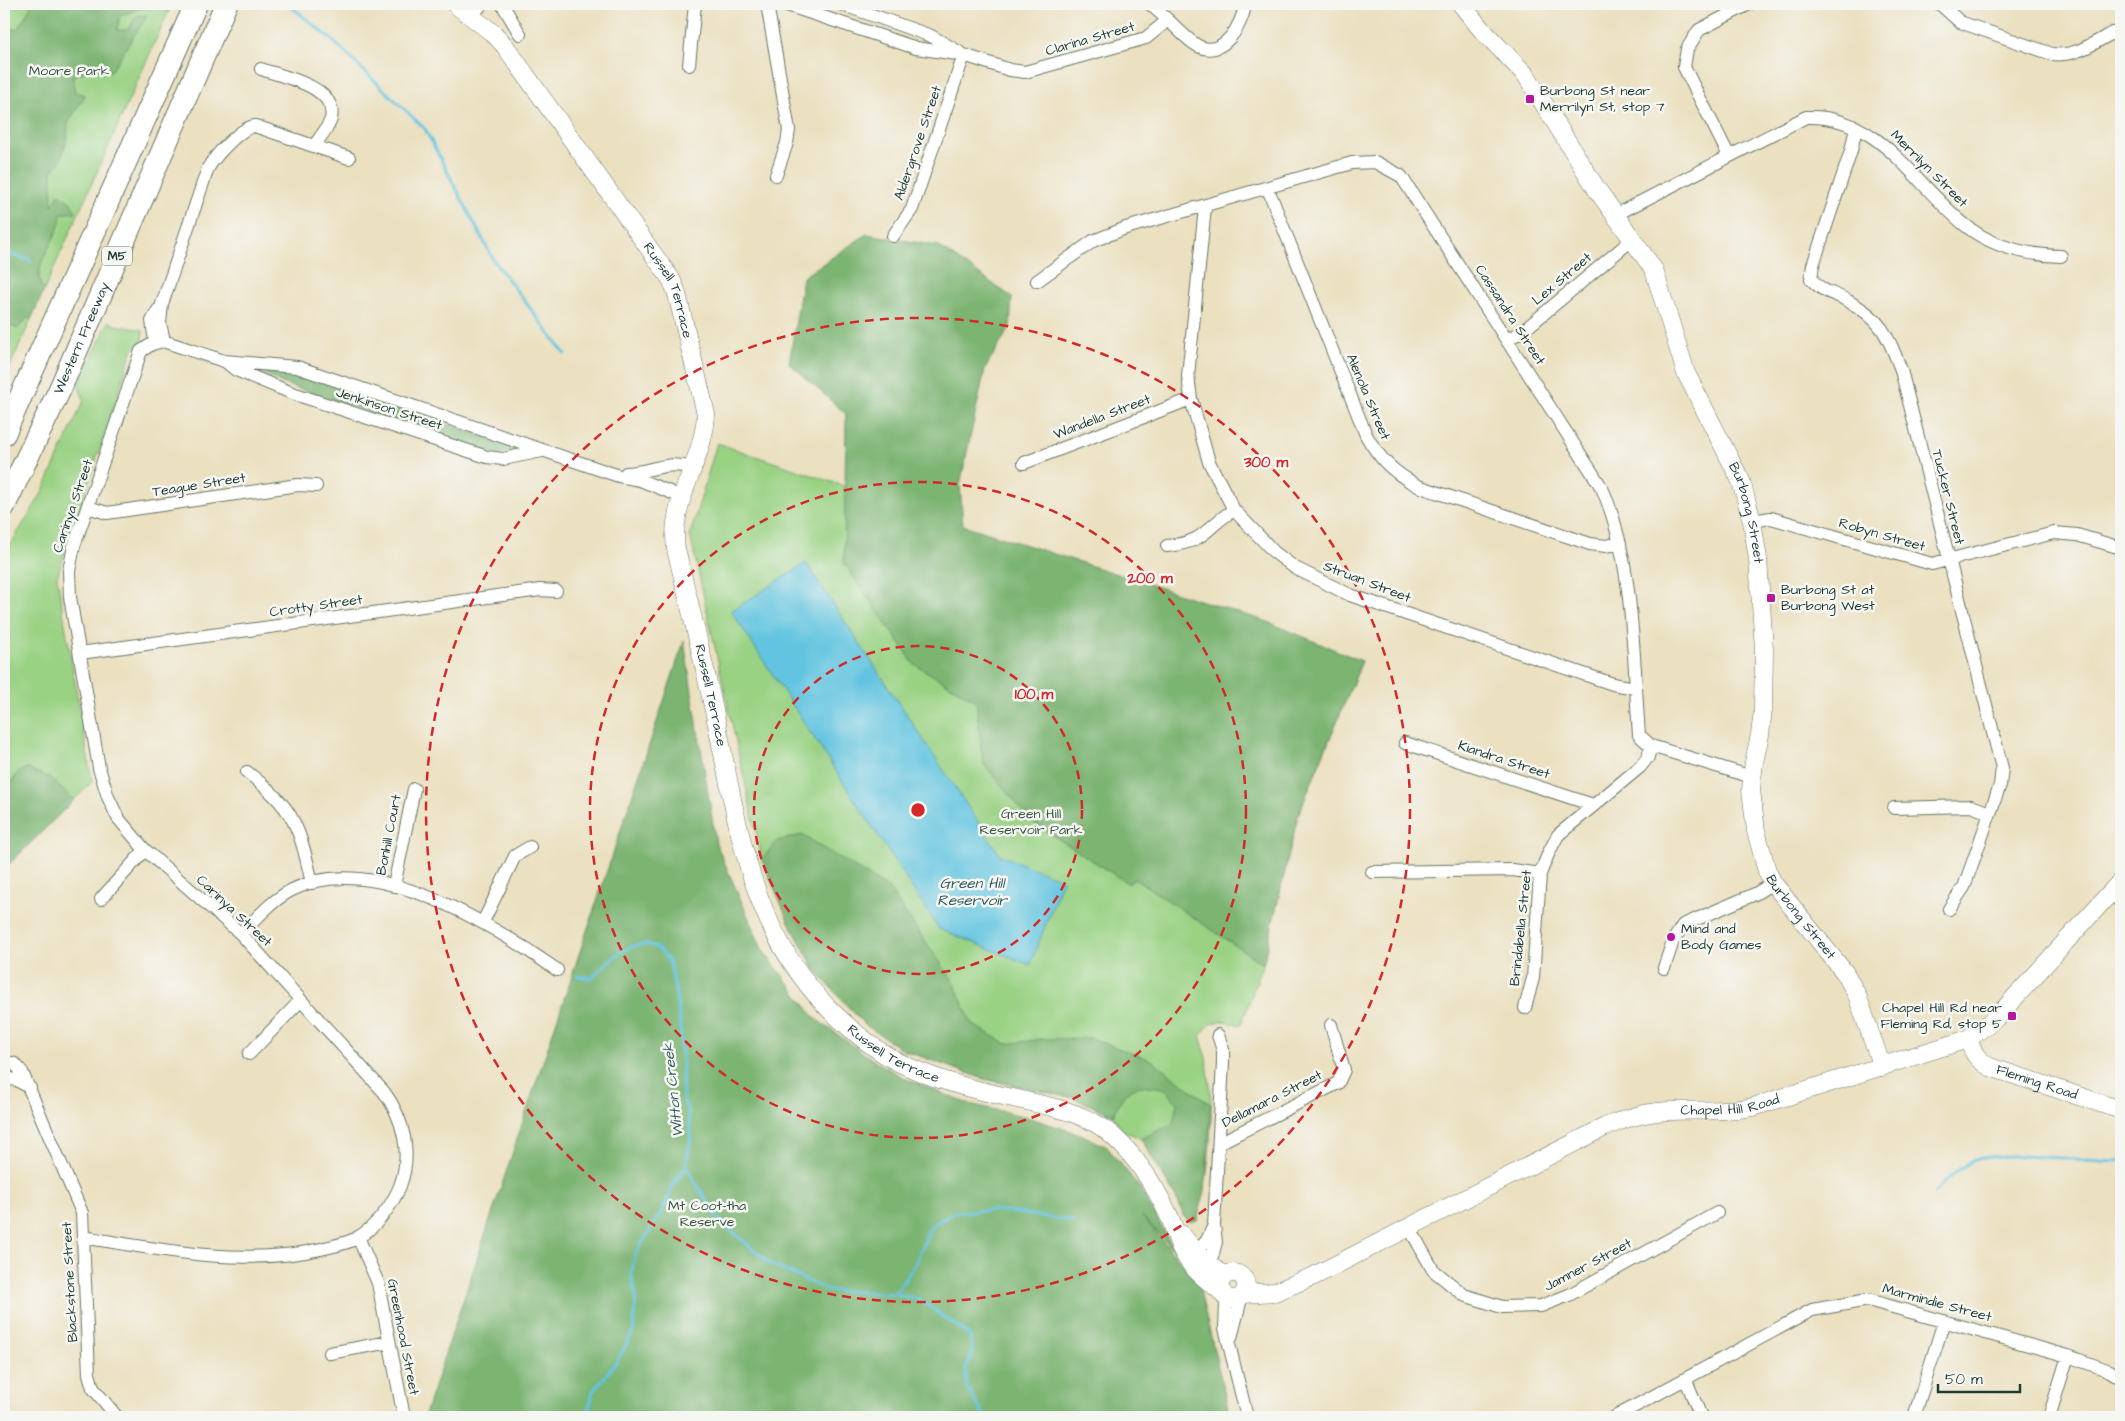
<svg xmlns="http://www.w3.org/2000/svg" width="2125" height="1421" viewBox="0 0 2125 1421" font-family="'Architects Daughter',sans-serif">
  <rect width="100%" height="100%" fill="#f6f6f2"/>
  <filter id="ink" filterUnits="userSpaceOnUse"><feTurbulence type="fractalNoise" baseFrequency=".02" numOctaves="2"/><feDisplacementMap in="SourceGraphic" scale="10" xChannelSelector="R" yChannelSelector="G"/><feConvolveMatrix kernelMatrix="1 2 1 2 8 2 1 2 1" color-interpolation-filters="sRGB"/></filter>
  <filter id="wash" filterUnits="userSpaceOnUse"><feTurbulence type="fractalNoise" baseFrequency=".0096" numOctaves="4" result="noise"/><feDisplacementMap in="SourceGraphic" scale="20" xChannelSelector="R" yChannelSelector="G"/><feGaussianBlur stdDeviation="1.12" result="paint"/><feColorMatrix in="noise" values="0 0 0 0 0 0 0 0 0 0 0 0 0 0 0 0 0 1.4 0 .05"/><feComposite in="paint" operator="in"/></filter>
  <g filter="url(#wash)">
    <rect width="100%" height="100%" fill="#ebe0c0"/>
    <path fill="#9ad284" stroke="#5c885c" d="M 4,4 L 172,4 L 4,380 Z
      M 109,321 L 115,325 L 143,330 L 142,341 L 132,351 L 57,577 L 92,782 L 4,869 L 4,555 L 41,495 L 84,400 L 78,385 Z
      M 717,443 L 1362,661 L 1298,815 L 1263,964 L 1241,1025 L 1221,1021 L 1210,1024 L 1200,1036 C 1218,1087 1212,1168 1197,1220 L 1189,1222 L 1184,1217 L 1178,1201 L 1142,1139 L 1122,1130 L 1113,1115 L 1074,1098 L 984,1079 L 903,1050 L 863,1023 L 816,971 L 788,920 L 762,859 L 690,535 Z"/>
    <path fill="#7bb472" stroke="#4d7853" d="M 32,4 L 146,4 L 143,7 L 120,16 L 117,30 L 127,30 L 138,15 L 147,16 L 111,71 L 90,70 L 73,76 L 75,92 L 85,95 L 68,123 L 67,138 L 61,160 L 52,172 L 52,206 L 59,194 L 70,202 L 76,212 L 61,214 C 60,242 27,266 44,290 L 31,319 L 28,318 L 17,329 L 4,322 L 4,31 L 19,28 Z
      M 867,234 L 938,246 L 1012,297 L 1010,327 L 985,369 L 960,485 L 963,525 L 1268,622 L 1362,661 L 1298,815 L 1263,964 L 1134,878 L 1129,884 L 1032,822 L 983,763 L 976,701 L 914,664 L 844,563 L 846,414 L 789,363 L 803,277 Z
      M 257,370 L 301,374 L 518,448 L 517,451 L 495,454 L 284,384 Z
      M 684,641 L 716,843 L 762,949 L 816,1019 L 873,1060 L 906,1079 L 969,1104 L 1024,1116 L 1083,1135 L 1107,1147 L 1140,1188 L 1175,1251 L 1142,1216 L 1198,1282 L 1230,1417 L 424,1417 Z
      M 28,769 L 50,778 L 74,800 L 4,869 L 4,785 L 11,783 L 19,771 Z
      M 802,835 L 888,888 L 952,979 L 972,1024 L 1006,1044 L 1042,1039 L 1091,1038 L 1153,1061 L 1211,1105 L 1205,1191 L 1197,1220 L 1189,1222 L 1184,1217 L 1178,1201 L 1141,1139 L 1173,1123 L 1177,1104 L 1166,1089 C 1136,1082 1126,1086 1113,1115 L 1074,1098 L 984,1079 L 903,1050 L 863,1023 L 816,971 L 788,920 L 762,859 L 777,841 Z"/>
    <path fill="#62c4e0" stroke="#40808a" d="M 806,563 L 1000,855 L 1063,880 L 1030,965 L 939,929 L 731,611 Z"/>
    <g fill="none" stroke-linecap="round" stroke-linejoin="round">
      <path stroke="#62c4e0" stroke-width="3" d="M 288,4 L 331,39 L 425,129 L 494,261 L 565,354
        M 4,251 L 31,261
        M 578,976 L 592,978 C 611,957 647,924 669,962 C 672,967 672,975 673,980 C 682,1019 682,1059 683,1098 L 688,1112 L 691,1137 L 686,1167 L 674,1183 L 666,1204 L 636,1253 L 631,1274 L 636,1296 L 633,1332 L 617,1361 L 593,1391 L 587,1417
        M 686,1167 L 718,1219 L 770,1264 L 827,1290 L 895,1294 L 914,1266 L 931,1226 L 955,1212 L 996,1210 L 1074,1221
        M 1935,1192 C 1946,1182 1957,1169 1970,1162 C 1992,1149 2087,1161 2118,1162 L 2121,1160
        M 895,1294 L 919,1299 L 969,1335 L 973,1353 L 966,1368 L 967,1388 L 985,1417"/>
    </g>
  </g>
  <g filter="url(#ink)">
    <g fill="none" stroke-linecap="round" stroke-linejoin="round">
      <g stroke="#667665" stroke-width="14">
        <path id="street" d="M 502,4 L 520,34
          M 767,4 L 789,130 L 787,143 L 776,175
          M 784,4 L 916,48 L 964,55 L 1010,70 L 1025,72 L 1146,38 L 1168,20 C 1177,28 1187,40 1198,46 C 1223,59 1243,24 1245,4
          M 841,4 L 931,36 L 959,52
          M 1150,4 L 1168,20
          M 1940,4 L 1960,22 L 2052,54 C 2074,57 2093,44 2112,33
          M 472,15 L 482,4
          M 689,65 L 695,4
          M 261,69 C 282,77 338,86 331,119 C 328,128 320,137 315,145
          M 1856,127 L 1851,151 L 1813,265 L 1811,279 C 1826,295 1831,291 1848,301 C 1882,319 1888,336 1901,370 L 2002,768 L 2000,785 L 1964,887 L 1949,909
          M 1729,156 L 1684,67 L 1687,49 L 1699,30 L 1749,4
          M 1268,189 L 1366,435 C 1380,460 1393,472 1418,486 L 1590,544 L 1606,546 L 1620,543
          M 1205,207 L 1188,376 L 1191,399 L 1209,462 L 1234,510 L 1274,552 L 1295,568 L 1350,595 L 1613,684 L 1635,688
          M 1615,215 L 1806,117 C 1880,114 1913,183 1965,225 C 1992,247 2027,255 2061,256
          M 893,236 L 912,209 L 964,55
          M 1037,281 L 1093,241 L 1126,228 L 1352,163 L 1375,162 L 1401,176 L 1602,488 C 1634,561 1633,656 1639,735 L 1651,746 L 1752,777
          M 1508,339 L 1523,331 L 1634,238
          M 164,341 L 160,323 L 162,304 L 208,168 C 215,156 241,127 255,126 L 349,158
          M 155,342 L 152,321 L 158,310
          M 226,362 L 236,370 L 292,393 L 487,457 L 503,459 L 542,451
          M 1024,463 L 1191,399
          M 626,473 C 653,472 664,460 692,468
          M 88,507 L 107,513 L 298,485 L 316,486
          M 1752,521 L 1771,518 L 1932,564 L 2054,533 L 2077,535 L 2121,548
          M 1167,546 C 1207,542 1204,528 1234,510
          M 80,653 L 540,590 L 556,591
          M 1405,743 L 1593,805
          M 247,772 C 295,809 299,826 312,883
          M 1894,808 L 1971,806 L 1990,813
          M 1372,872 L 1513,870 L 1540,874
          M 394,886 L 414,789
          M 2111,893 L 2121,902
          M 101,899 L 145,850
          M 483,922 L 515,856 L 530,847
          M 241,934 C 257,918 272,900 292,890 C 372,849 493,925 557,970
          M 1664,968 L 1673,941 L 1683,925 L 1755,894 L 1773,883
          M 1525,1008 L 1533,978 L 1540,874 L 1549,852 L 1558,835 L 1640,767 L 1648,757 L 1651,746
          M 249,1054 L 301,1000
          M 4,1061 L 15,1064 L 22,1072 L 82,1213 L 89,1374 L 93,1388 L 117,1417
          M 4,1078 L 17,1080 L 30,1088
          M 1219,1143 L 1338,1083 L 1344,1070 L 1331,1025
          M 1409,1227 L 1433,1270 L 1464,1295 L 1502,1307 L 1541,1306 L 1569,1295 L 1717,1213
          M 83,1237 C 161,1250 242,1267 321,1249 C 333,1246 346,1244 357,1238 C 376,1227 392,1206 400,1186 C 412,1154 404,1119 384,1092 L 241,934 L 145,850 L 118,818 L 108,797 L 99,768 L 70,597 L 69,571 L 74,546 L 141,351 L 152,344 L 163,341 L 224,361 L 297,367 L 619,476 L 640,480 L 682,497
          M 358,1237 L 378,1283 L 404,1417
          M 1197,1252 L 1207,1240 L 1214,1225
          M 1210,1265 L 1216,1242 L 1214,1225 L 1223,1063 L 1223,1050 L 1218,1035
          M 1223,1294 L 1226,1304 L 1225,1328 L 1247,1417
          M 1231,1338 L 1242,1295
          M 330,1353 L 389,1342
          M 1686,1380 L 1701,1417
          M 1615,1417 L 1812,1310 L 1868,1300 L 2068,1356 L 2110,1371 L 2121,1378
          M 1914,1417 L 1944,1321
          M 2049,1417 L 2068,1356"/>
      </g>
      <g stroke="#667665" stroke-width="19">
        <g id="secondary">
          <path id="s1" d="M 455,4 L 494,34 L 505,46 L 671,279 L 676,290 L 706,414 C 704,461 669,501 676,549 C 690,606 704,663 716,720 C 739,828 749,928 830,1010 C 850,1029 873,1049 898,1062 C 934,1080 973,1090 1013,1098 C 1043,1105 1076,1110 1103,1128 C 1134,1151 1155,1185 1171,1220 C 1176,1233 1178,1246 1186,1257 C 1195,1272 1208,1281 1222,1292"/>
          <path id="s2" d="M 1461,4 L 1481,29 L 1526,75 L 1596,188 L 1654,270 L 1686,373 L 1741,481 L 1752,521 L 1758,559 L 1764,649 L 1763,710 L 1760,735 L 1754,762 L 1751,790 L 1756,831 L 1767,871 L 1773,883 L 1845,973 L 1857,995 L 1882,1067"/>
          <path id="s3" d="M 1968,1039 C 1973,1053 1977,1060 1990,1067 L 2121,1110"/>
          <path d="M 1181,1234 C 1190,1245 1213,1274 1228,1274"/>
          <circle cx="1233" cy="1286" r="13"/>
          <path id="s4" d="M 1243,1294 L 1275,1292 L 1314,1276 L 1603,1128 C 1613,1124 1623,1119 1633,1117 C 1671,1105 1714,1115 1753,1107 L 1968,1039 L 1997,1017 L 2121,881"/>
        </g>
      </g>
      <g stroke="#667665" stroke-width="24">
        <g id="highway">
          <path d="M 4,434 L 196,4"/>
          <path id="s5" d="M 4,506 L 60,389 L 226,4"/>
        </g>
      </g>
      <use href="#street" stroke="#fff" stroke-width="12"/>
      <use href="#secondary" stroke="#fff" stroke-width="18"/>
      <use href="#highway" stroke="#fff" stroke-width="22"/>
    </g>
  </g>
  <g fill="none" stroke="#d62828" stroke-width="2.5" stroke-dasharray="9 6">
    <circle cx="918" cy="810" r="164"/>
    <circle cx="918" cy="810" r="328"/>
    <circle cx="918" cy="810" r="492"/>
  </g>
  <g fill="#b5179e" stroke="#f6f6f2" stroke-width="2">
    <rect x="1525" y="94" width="10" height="10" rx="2.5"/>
    <rect x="1766" y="593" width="10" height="10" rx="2.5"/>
    <circle cx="1671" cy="937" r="5"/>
    <rect x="2007" y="1011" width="10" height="10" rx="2.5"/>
  </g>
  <g text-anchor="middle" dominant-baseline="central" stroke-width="5" stroke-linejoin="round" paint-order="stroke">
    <rect fill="#f6f6f2" stroke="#60746d" stroke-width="1" x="102" y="246.5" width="30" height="19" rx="4"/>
    <g font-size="12" font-weight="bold" fill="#1f3d34">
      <text x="117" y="256">M5</text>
    </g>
    <g font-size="14" fill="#1f3d34" stroke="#f6f6f2">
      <text transform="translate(1090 39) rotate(-16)">Clarina Street</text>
      <text transform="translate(918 143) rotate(-71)">Aldergrove Street</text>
      <text transform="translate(1929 169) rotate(45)">Merrilyn Street</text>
      <text transform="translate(1562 279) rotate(-40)">Lex Street</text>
      <text stroke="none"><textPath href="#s1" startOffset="361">Russell Terrace</textPath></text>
      <text transform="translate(1510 315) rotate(57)">Cassandra Street</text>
      <text stroke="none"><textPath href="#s5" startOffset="185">Western Freeway</textPath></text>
      <text transform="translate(1368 397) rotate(67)">Alenola Street</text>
      <text transform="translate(389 409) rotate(18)">Jenkinson Street</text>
      <text transform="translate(1102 417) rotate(-21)">Wandella Street</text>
      <text transform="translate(199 485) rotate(-9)">Teague Street</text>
      <text transform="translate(1948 497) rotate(76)">Tucker Street</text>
      <text transform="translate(73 506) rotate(-71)">Carinya Street</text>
      <text stroke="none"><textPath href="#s2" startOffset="591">Burbong Street</textPath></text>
      <text transform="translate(1882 535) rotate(16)">Robyn Street</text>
      <text transform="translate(1367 582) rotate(21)">Struan Street</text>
      <text transform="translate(316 606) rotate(-8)">Crotty Street</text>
      <text stroke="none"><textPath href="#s1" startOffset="781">Russell Terrace</textPath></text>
      <text transform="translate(1504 760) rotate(18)">Kiandra Street</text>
      <text transform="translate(389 835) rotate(-79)">Bonhill Court</text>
      <text transform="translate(234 911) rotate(43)">Carinya Street</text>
      <text stroke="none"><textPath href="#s2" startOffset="1011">Burbong Street</textPath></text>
      <text transform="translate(1521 928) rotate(-84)">Brindabella Street</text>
      <text stroke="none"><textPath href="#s1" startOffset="1201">Russell Terrace</textPath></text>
      <text stroke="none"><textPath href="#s3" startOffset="86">Fleming Road</textPath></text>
      <text transform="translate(1272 1099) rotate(-27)">Dellamara Street</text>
      <text stroke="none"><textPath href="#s4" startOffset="529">Chapel Hill Road</textPath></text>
      <text transform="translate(1588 1265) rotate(-28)">Jamner Street</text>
      <text transform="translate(70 1282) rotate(-93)">Blackstone Street</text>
      <text transform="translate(1937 1303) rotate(15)">Marmindie Street</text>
      <text transform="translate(403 1337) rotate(79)">Greenhood Street</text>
    </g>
    <g font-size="14" fill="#385b44" stroke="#f6f6f2">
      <text x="69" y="71">Moore Park</text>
      <text x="1031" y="814">Green Hill<tspan x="1031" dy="16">Reservoir Park</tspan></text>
      <text x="707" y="1206">Mt Coot-tha<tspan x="707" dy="16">Reserve</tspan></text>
    </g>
    <g font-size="14" fill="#1f3d34" stroke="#f6f6f2" text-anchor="start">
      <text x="1540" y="91">Burbong St near<tspan x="1540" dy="16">Merrilyn St, stop 7</tspan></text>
      <text x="1781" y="590">Burbong St at<tspan x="1781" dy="16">Burbong West</tspan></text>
      <text x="1681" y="929">Mind and<tspan x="1681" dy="16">Body Games</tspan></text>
      <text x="2002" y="1008" text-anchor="end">Chapel Hill Rd near<tspan x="2002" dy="16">Fleming Rd, stop 5</tspan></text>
    </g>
    <g font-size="15" font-style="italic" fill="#305f5f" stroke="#f6f6f2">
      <text x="972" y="883">Green Hill<tspan x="972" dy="17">Reservoir</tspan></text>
      <text transform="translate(673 1090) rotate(-96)">Witton Creek</text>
    </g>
  </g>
  <circle cx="918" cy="810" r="8" fill="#d62828" stroke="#f6f6f2" stroke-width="2.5"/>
  <g font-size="15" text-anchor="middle" font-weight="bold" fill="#d62828" stroke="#f6f6f2" stroke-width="5" stroke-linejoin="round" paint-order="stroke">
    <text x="1266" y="467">300 m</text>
    <text x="1150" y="583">200 m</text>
    <text x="1034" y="699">100 m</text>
  </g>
  <rect width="2125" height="1421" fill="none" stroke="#f6f6f2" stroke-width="20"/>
  <path d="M1938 1384v8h82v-8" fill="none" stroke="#1f3d34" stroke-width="2.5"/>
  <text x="1945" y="1384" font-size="15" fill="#1f3d34" stroke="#f6f6f2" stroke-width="4" paint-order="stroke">50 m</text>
</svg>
